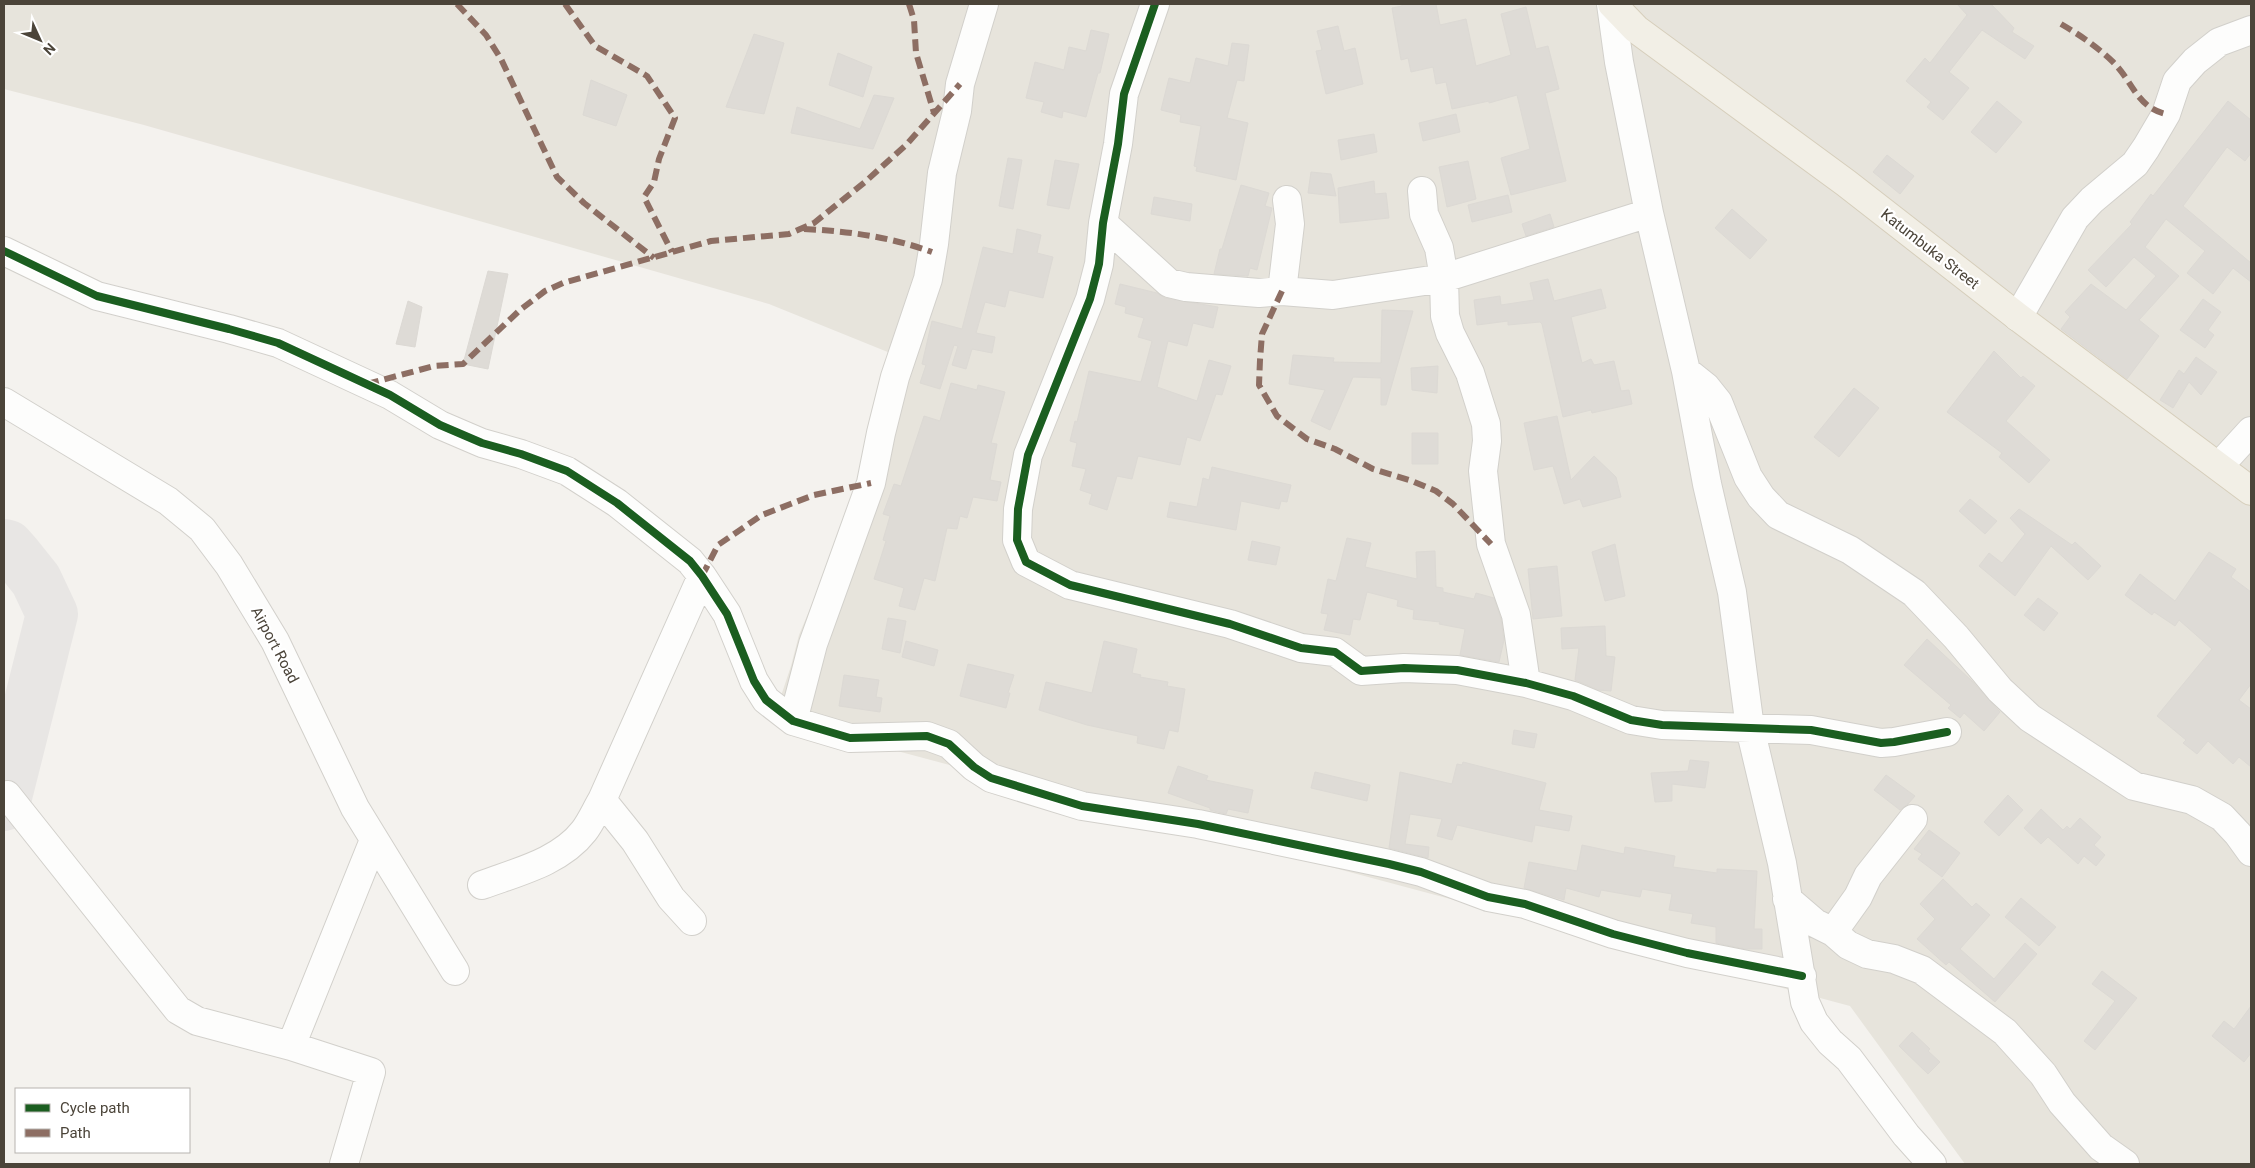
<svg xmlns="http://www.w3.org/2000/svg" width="2255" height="1168" viewBox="0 0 2255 1168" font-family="Roboto,sans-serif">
  <rect width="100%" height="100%" fill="#f4f2ee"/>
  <path fill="#e7e4dc" d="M 4,4 L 2251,4 L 2251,1164 L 1965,1164 L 1850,1006 L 886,748 L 776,711 L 791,666 L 799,635 L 817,592 L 905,359 L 769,304 L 144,125 L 4,89 Z"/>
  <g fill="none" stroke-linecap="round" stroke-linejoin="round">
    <path stroke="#e8e6e4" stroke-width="52" d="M 4,545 L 8,546 L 16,555 L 36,580 L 52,614 L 4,805"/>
  </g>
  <path fill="#dedbd6" stroke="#dcd9d4" d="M 1402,4 L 1436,4 L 1440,25 L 1466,19 L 1476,66 L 1511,55 L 1501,14 L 1526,7 L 1536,49 L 1548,46 L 1559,89 L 1545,93 L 1566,181 L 1511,195 L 1501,158 L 1530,149 L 1517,95 L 1489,103 L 1489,101 L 1452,109 L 1446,82 L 1436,84 L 1433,67 L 1411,72 L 1408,58 L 1401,60 L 1392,8 L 1402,6 Z
    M 1957,4 L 1991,4 L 2014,28 L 2012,32 L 2034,46 L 2025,59 L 1982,30 L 1949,72 L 1969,88 L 1943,120 L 1927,107 L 1931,102 L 1906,81 L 1925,58 L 1930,63 L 1967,15 Z
    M 1338,26 L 1344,51 L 1355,48 L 1363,84 L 1326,94 L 1316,51 L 1322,50 L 1317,31 Z
    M 1091,30 L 1109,34 L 1100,73 L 1098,73 L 1086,117 L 1063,111 L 1062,118 L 1041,112 L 1044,102 L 1026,98 L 1035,62 L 1064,70 L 1069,47 L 1086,51 Z
    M 754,34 L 784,43 L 764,114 L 726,107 Z
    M 1232,43 L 1249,45 L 1244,81 L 1237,80 L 1227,118 L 1248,123 L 1236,180 L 1196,171 L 1197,167 L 1194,166 L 1201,126 L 1180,122 L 1181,115 L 1161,110 L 1169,78 L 1190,83 L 1196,58 L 1228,66 Z
    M 838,53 L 872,67 L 863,97 L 829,85 Z
    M 591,80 L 627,95 L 616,126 L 583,115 Z
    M 874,95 L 894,98 L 873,149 L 791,133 L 797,107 L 860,129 Z
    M 1997,101 L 2022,122 L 1996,153 L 1971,132 Z
    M 2228,101 L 2251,120 L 2251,153 L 2245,161 L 2227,147 L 2183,206 L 2251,263 L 2251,282 L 2233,268 L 2213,294 L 2187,273 L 2205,251 L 2166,219 L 2145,247 L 2179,276 L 2139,320 L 2159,336 L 2127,379 L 2061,329 L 2070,317 L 2065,312 L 2091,284 L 2126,310 L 2156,276 L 2134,257 L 2106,287 L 2088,270 L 2132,224 L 2130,222 L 2151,194 L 2153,196 Z
    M 1456,114 L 1460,132 L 1423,141 L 1419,123 Z
    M 1374,134 L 1377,152 L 1341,160 L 1338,140 Z
    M 1887,155 L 1914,176 L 1900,194 L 1873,172 Z
    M 1008,158 L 1022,160 L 1013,209 L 999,206 Z
    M 1055,160 L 1079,164 L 1069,209 L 1047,205 Z
    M 1468,161 L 1476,199 L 1447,207 L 1439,167 Z
    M 1311,172 L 1331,174 L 1336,196 L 1308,193 Z
    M 1374,181 L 1375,194 L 1386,193 L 1389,218 L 1340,223 L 1338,188 Z
    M 1241,185 L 1269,193 L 1265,206 L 1272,208 L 1257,270 L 1250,268 L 1248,276 L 1214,274 L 1220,249 L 1222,249 Z
    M 1508,195 L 1512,212 L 1472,222 L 1468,205 Z
    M 1154,197 L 1192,204 L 1190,221 L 1151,214 Z
    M 1732,209 L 1767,240 L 1750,259 L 1715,228 Z
    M 1550,214 L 1554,227 L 1526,236 L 1522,224 Z
    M 1017,229 L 1041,235 L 1037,253 L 1053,257 L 1043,298 L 1009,290 L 1005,307 L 985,302 L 976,333 L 995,337 L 992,353 L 972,349 L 966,369 L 952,365 L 958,346 L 954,345 L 940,389 L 920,383 L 926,365 L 922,364 L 932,321 L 962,329 L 983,247 L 1013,254 Z
    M 488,271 L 508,274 L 488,369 L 463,364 Z
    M 1548,279 L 1554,301 L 1601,289 L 1606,308 L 1571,317 L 1582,363 L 1591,359 L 1594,365 L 1614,361 L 1621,391 L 1629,390 L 1632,404 L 1592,413 L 1591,410 L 1563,417 L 1542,324 L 1540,322 L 1508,325 L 1508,321 L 1477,325 L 1474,300 L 1500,296 L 1501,305 L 1534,300 L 1530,283 Z
    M 1120,284 L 1157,293 L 1165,298 L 1218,307 L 1213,328 L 1193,323 L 1187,346 L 1168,341 L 1157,387 L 1197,401 L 1209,360 L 1231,366 L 1222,395 L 1216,394 L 1200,441 L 1187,437 L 1180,465 L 1138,456 L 1132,479 L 1117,476 L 1107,510 L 1089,504 L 1092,494 L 1080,490 L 1086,469 L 1072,466 L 1077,443 L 1070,441 L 1075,421 L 1077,422 L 1089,371 L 1141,382 L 1152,341 L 1138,337 L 1144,318 L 1125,313 L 1126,307 L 1115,304 Z
    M 2203,299 L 2221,312 L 2208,330 L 2214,335 L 2205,348 L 2180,330 Z
    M 408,301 L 422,307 L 415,347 L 396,344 Z
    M 1382,310 L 1413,311 L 1386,405 L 1381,405 L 1381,378 L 1353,377 L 1330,430 L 1311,421 L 1325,390 L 1289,384 L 1293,355 L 1334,358 L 1333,362 L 1381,363 Z
    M 1994,351 L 2021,378 L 2023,376 L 2035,386 L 2006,421 L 2050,460 L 2029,483 L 1999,457 L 2002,453 L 1947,412 Z
    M 2196,357 L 2217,372 L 2201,395 L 2189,382 L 2173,408 L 2160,400 L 2179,370 L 2184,374 Z
    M 1438,366 L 1437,393 L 1412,390 L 1411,368 Z
    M 951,383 L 977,390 L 978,385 L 1005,392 L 991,443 L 997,444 L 990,480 L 1001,482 L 997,501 L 973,497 L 967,518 L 960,516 L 957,529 L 947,528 L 935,581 L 924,578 L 915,610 L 899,606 L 904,588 L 874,579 L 886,541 L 883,540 L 890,516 L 883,514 L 894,484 L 901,486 L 924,416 L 940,421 Z
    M 1854,388 L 1879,408 L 1839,457 L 1814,437 Z
    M 1557,416 L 1571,480 L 1594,456 L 1616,477 L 1621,497 L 1583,507 L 1580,499 L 1564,504 L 1553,466 L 1534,470 L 1524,423 Z
    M 1412,433 L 1438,433 L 1438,464 L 1412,464 Z
    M 1212,467 L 1291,485 L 1287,502 L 1281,501 L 1279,509 L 1241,501 L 1236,530 L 1167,517 L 1170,502 L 1197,507 L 1203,478 L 1209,480 Z
    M 1970,499 L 1997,521 L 1985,534 L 1959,511 Z
    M 2019,509 L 2072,545 L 2075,542 L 2101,566 L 2088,580 L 2051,546 L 2015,596 L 1979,566 L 1989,553 L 2002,563 L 2025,534 L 2010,518 Z
    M 1347,538 L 1371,543 L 1365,567 L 1417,579 L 1416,552 L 1435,551 L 1436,587 L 1443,588 L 1443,592 L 1474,599 L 1476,593 L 1494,598 L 1501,619 L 1504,640 L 1499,662 L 1460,655 L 1465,629 L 1439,624 L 1440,622 L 1413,619 L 1414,610 L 1397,606 L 1398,600 L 1367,592 L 1360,620 L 1353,619 L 1350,635 L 1324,630 L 1328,614 L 1321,613 L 1328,579 L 1336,581 Z
    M 1252,541 L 1280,547 L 1276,565 L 1248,560 Z
    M 1615,544 L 1625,596 L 1605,601 L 1592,552 Z
    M 2209,552 L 2236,569 L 2231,577 L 2251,592 L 2251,684 L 2239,700 L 2251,709 L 2251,767 L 2239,757 L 2233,764 L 2208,741 L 2197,754 L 2183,743 L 2186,740 L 2157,716 L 2212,649 L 2179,620 L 2175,626 L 2154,612 L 2152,615 L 2125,595 L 2140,574 L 2175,601 Z
    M 1557,566 L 1562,616 L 1533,619 L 1528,569 Z
    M 2038,598 L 2058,613 L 2044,631 L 2024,615 Z
    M 888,618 L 906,621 L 900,653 L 882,649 Z
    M 1605,626 L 1606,656 L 1615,657 L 1611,691 L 1598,690 L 1575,680 L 1579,648 L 1562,649 L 1561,628 Z
    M 1927,639 L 1972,681 L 2000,712 L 1984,731 L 1964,713 L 1960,718 L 1948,708 L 1951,705 L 1904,665 Z
    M 906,641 L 938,650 L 934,666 L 902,657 Z
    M 1104,641 L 1137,649 L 1132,673 L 1141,675 L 1140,677 L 1168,682 L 1167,686 L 1185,689 L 1178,732 L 1169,730 L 1164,749 L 1137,743 L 1138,736 L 1087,725 L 1039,710 L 1046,682 L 1092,693 Z
    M 968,664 L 1014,675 L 1008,693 L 1010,693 L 1006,708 L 960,696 Z
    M 844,675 L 879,680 L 876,697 L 882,698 L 880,712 L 839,706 Z
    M 1514,730 L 1537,734 L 1534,748 L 1512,744 Z
    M 1690,760 L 1709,762 L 1705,788 L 1672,784 L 1672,801 L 1655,802 L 1651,773 L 1688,771 Z
    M 1463,762 L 1546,783 L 1539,810 L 1572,816 L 1569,831 L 1535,825 L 1532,842 L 1457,825 L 1452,840 L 1437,836 L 1442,819 L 1410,814 L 1405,844 L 1429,847 L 1428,858 L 1389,848 L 1400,772 L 1452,784 L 1457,764 L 1462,765 Z
    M 1178,766 L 1208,776 L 1206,780 L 1253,790 L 1248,813 L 1228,809 L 1226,814 L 1210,810 L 1210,808 L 1168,793 Z
    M 1315,772 L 1370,785 L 1367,801 L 1311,788 Z
    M 1886,775 L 1915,796 L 1908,804 L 1900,810 L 1874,790 Z
    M 2008,795 L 2023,810 L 1999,836 L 1984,822 Z
    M 2041,809 L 2063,830 L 2067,826 L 2070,829 L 2080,818 L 2101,837 L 2094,845 L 2105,855 L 2096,866 L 2084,856 L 2078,864 L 2048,837 L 2041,844 L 2024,828 Z
    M 1929,830 L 1960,853 L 1942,877 L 1918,859 L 1922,854 L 1914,849 Z
    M 1582,845 L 1624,854 L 1625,847 L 1675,856 L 1673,867 L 1717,873 L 1717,869 L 1757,871 L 1754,929 L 1762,929 L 1762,949 L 1745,949 L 1716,943 L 1716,927 L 1691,923 L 1693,914 L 1669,910 L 1672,894 L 1642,889 L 1640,897 L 1601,890 L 1599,897 L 1566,888 L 1564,900 L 1524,888 L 1529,862 L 1577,871 Z
    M 1943,879 L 1972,907 L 1976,903 L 1990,915 L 1960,949 L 1994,979 L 2025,943 L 2037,954 L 1995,1002 L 1949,962 L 1946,965 L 1917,939 L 1935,919 L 1920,904 Z
    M 2021,898 L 2056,927 L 2039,946 L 2005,917 Z
    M 2102,971 L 2137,998 L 2095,1050 L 2084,1041 L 2115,1001 L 2092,984 Z
    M 2251,1006 L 2251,1053 L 2244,1062 L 2212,1036 L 2224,1021 L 2234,1029 Z
    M 1912,1032 L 1930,1049 L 1928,1051 L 1940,1062 L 1928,1074 L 1899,1046 Z"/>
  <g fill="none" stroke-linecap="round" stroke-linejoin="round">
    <g stroke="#d2d0cb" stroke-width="30">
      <path id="minor" d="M 1155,4 L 1124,94 L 1118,144 L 1103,223 L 1099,264 L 1090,299 L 1028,455 L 1018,509 L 1017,540 L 1026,562 L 1070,585 L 1230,624 L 1301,648 L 1335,652 L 1361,671 L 1404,668 L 1457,670 L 1526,683 L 1573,696 L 1631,720 L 1662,725 L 1811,730 L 1881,743 L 1894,742 L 1947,732
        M 1611,4 L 1619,62 L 1649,213 L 1686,371 L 1707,484 L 1732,592 L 1750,728 L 1782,863 L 1805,1002 L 1814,1022 L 1830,1042 L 1849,1059 L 1906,1135 L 1932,1164
        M 1422,191 L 1424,214 L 1439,248 L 1444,278 L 1445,316 L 1450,333 L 1470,373 L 1486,424 L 1487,441 L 1483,471 L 1491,544 L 1516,615 L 1526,683
        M 1103,223 L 1169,283 L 1186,287 L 1259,293 L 1282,291 L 1333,295 L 1444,278 L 1649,213
        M 4,251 L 97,296 L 229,329 L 278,343 L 390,395 L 440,425 L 482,443 L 521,454 L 567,471 L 617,503 L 690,561 L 702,576 L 727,614 L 754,681 L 766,700 L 793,721 L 850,738 L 927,736 L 949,744 L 974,767 L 991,778 L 1082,806 L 1198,824 L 1389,864 L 1421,872 L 1488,897 L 1525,904 L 1613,934 L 1687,953 L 1802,976
        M 1282,291 L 1290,224 L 1287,200
        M 2018,317 L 2075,218 L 2092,200 L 2135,164 L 2146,148 L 2166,114 L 2177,81 L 2195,61 L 2219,42 L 2251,30
        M 1686,371 L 1706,387 L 1718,402 L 1748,477 L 1761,497 L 1778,515 L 1850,550 L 1914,593 L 1956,637 L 2000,690 L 2030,718 L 2134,786 L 2192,800 L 2222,817 L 2238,834 L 2251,852
        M 4,402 L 168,501 L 202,529 L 229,565 L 275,641 L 355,808 L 455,971
        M 2220,465 L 2251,431
        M 793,721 L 813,644 L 871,483 L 881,433 L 895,377 L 928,279 L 934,244 L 942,173 L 957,111 L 960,84 L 984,4
        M 7,795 L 178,1010 L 197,1021 L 291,1046
        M 602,800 L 635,841 L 671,898 L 692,921
        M 482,885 C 517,872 560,862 584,831 C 591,822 596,810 602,800 L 702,576
        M 1787,899 L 1815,923 L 1833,932 L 1848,945 L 1867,954 L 1894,959 L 1922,970 L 2005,1032 L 2043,1074 L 2062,1103 L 2101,1147 L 2125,1164
        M 1833,932 L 1858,897 L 1868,876 L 1913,819
        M 344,1164 L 371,1072 L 291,1046 L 374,840"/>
    </g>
    <g stroke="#d6cebb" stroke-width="30">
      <path id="major" d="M 1612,4 L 1636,29 L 1846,183 L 2018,317 L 2251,491"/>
    </g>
    <use href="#minor" stroke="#fdfdfc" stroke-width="28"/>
    <use href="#major" stroke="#f2efe6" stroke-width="28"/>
    <path stroke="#8d6e63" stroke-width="6" stroke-dasharray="12 6" stroke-linecap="butt" d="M 457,4 L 486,35 L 501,59 L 557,177 L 584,203 L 654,258
      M 565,4 L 595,46 L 647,76 L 675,118 L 659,159 L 654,182 L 644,197 L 672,252
      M 909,4 L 914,20 L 916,53 L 934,113
      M 2061,24 C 2080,35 2096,46 2112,61 C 2133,81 2136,107 2166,114
      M 804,229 C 848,231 891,237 932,252
      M 1282,291 L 1262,334 L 1260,360 L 1259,385 L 1277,416 L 1307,439 L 1335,449 L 1373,469 L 1412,481 L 1436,491 L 1453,504 L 1491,544
      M 367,384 L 434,366 L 463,364 L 520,310 L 545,291 L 563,283 L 711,241 L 789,234 L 814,223 L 865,182 L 906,145 L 960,84
      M 702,576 L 718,545 L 762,515 L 814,495 L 871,483"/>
    <g stroke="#fff" stroke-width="11">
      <path id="cycleway" d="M 1155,4 L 1124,94 L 1118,144 L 1103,223 L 1099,264 L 1090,299 L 1028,455 L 1018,509 L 1017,540 L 1026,562 L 1070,585 L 1230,624 L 1301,648 L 1335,652 L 1361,671 L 1404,668 L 1457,670 L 1526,683 L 1573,696 L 1631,720 L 1662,725 L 1811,730 L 1881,743 L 1894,742 L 1947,732
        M 4,251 L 97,296 L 229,329 L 278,343 L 390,395 L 440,425 L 482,443 L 521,454 L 567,471 L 617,503 L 690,561 L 702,576 L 727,614 L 754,681 L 766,700 L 793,721 L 850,738 L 927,736 L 949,744 L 974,767 L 991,778 L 1082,806 L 1198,824 L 1389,864 L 1421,872 L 1488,897 L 1525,904 L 1613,934 L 1687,953 L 1802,976"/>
    </g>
    <use href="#cycleway" stroke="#1b5e20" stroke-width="8"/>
  </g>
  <g text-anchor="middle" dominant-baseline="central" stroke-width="4.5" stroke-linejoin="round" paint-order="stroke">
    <g font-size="15" fill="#4b4439" stroke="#fff">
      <text transform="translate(1930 249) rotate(38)">Katumbuka Street</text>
      <text transform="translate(275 645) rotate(62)">Airport Road</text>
    </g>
  </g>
  <rect width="2255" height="1168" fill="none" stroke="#4b4439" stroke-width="10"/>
  <rect x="15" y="1088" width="175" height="65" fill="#ffffff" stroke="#b7b4b0"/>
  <rect x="25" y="1104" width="25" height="8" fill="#1b5e20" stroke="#b7b4b0"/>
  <text x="60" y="1113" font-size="15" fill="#4b4439">Cycle path</text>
  <rect x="25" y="1129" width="25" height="8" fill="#8d6e63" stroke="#b7b4b0"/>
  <text x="60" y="1138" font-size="15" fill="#4b4439">Path</text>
  <g transform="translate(40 40) rotate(134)" stroke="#ffffff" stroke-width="4" paint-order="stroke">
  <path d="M0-4L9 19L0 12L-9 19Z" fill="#4b4439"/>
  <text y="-8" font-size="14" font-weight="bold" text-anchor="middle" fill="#4b4439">N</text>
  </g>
</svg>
